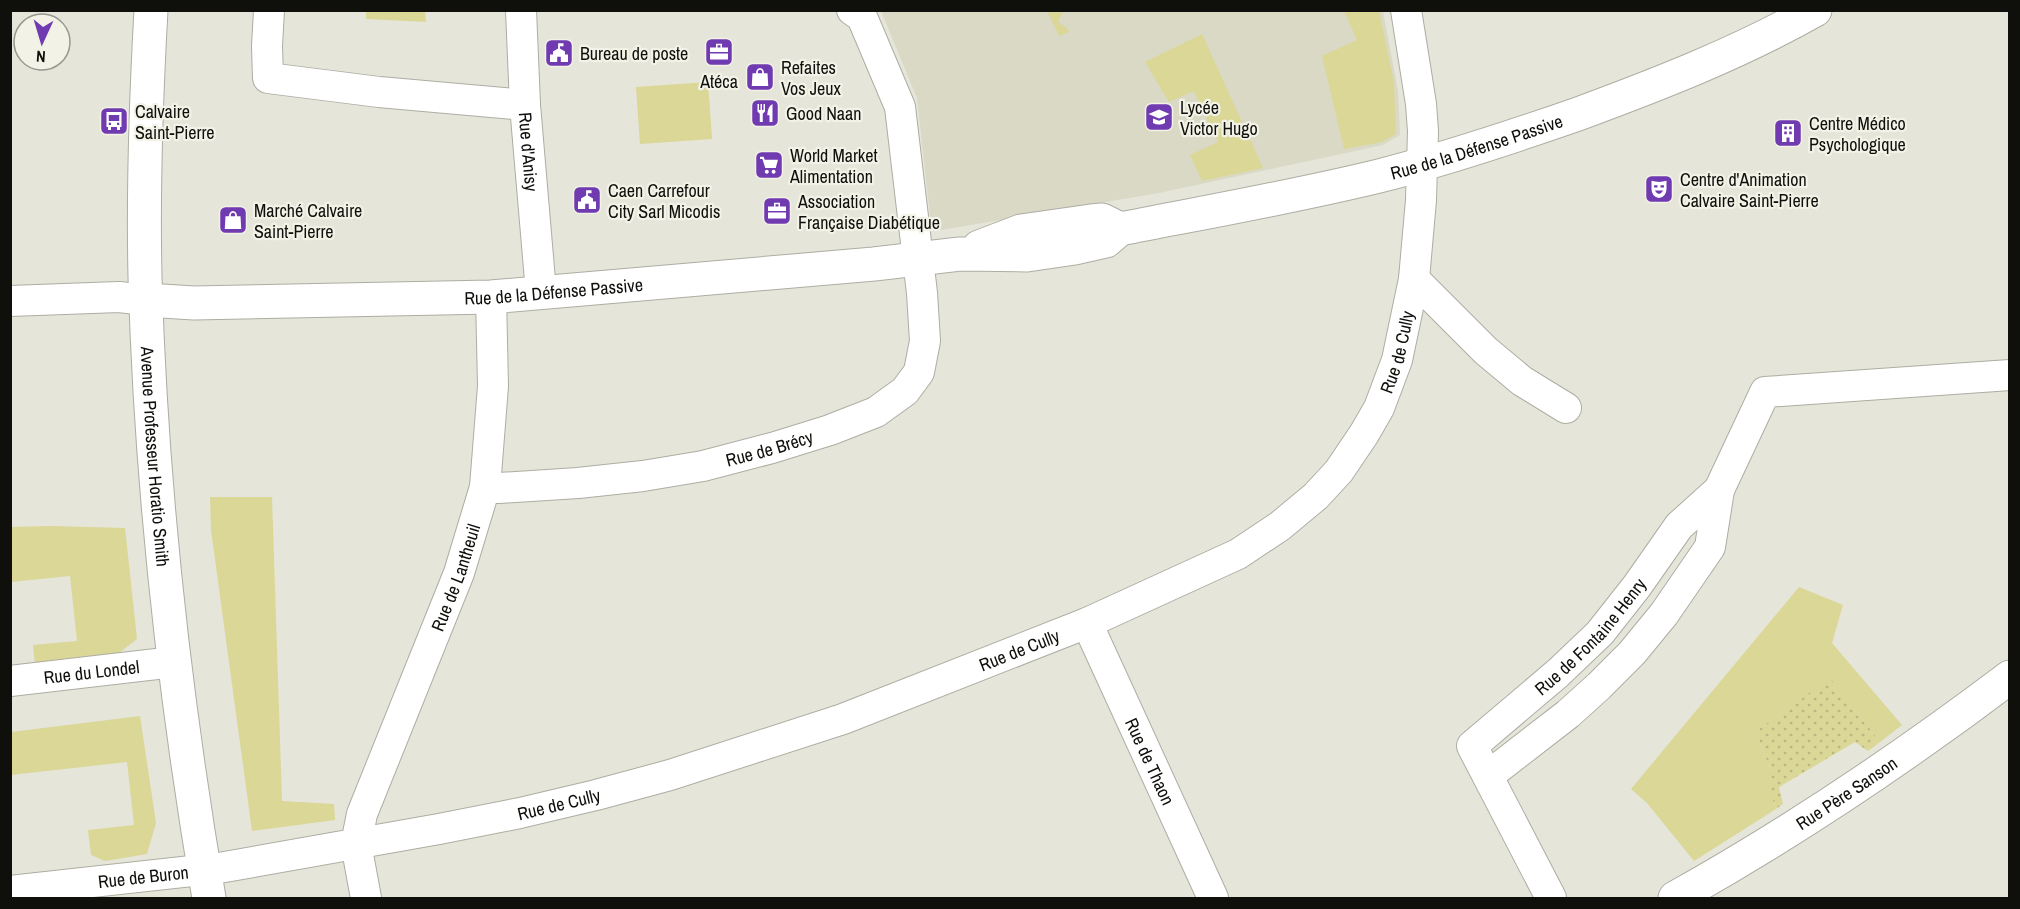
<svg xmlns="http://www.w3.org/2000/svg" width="2020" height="909" viewBox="0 0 2020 909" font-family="'Archivo Narrow',sans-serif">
  <defs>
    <pattern id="park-dots" width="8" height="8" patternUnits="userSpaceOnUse" patternTransform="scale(1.5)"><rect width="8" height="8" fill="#dad797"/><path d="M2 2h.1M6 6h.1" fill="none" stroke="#bab781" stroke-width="1.8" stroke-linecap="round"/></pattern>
  </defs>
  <rect width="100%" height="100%" fill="#e5e5d9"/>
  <path fill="#d9d9c6" d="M 881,11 L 1383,11 L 1398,91 L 1400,135 L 1383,145 L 1159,193 L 941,230 L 931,224 L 917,98 Z"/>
  <path fill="#dad797" d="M 353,11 L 425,11 L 426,22 L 366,19 L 366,11 Z
    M 1047,11 L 1067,11 L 1062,13 L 1058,22 L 1068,29 L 1069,32 L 1059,36 Z
    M 1344,11 L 1379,11 L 1394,82 L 1396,134 L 1382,142 L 1344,149 L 1322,56 L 1357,40 Z
    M 1202,34 L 1263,168 L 1202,181 L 1190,155 L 1218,142 L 1194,91 L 1169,102 L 1145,62 Z
    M 708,82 L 712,139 L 640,144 L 636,87 Z
    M 210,497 L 272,497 L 282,801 L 334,804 L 335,820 L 252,831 L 211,530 Z
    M 51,526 L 125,528 L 137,639 L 119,653 L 35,665 L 33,645 L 77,641 L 70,576 L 11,582 L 10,527 Z
    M 1799,587 L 1843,605 L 1832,643 L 1902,725 L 1880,742 L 1830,679 L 1755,732 L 1771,770 L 1771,795 L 1776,809 L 1694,861 L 1647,803 L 1631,789 Z
    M 140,716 L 156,823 L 147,854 L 105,861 L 91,855 L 88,830 L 134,825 L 127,762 L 11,775 L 11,732 Z"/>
  <path fill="url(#park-dots)" d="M 1830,678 L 1880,742 L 1868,751 L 1855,742 L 1779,787 L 1783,804 L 1776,809 L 1771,795 L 1771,770 L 1755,732 Z"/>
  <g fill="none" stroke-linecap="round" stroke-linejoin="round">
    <g stroke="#aeada3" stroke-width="32">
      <g id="minor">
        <path d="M 269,10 L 267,46 L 268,78 L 379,92 L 525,105"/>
        <path id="s1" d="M 521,10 L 525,105 L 541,292"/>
        <path d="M 1414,279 L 1486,351 L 1522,381 L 1566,408"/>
        <path d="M 10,301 L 119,297 L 146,300"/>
        <path id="s2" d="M 485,487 L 499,488 L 578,483 L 643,476 L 703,466 L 772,448 L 830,430 L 876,412 L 905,391 L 919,372 L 925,341 L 922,293 L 900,107 L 862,17 L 852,10"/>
        <path id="s3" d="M 1087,623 L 1213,898"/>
        <path id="s4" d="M 10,681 L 174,662"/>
        <path d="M 1488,776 L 1568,714 L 1599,686 L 1632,653 L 1664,614 L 1710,547 L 1719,490 L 1765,392 L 2010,375"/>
        <path id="s5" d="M 10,891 L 219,868 L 439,829 L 520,813 L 596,795 L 670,775 L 843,719 L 1087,623 L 1238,554 L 1280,526 L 1316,496 L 1339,471 L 1364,434 L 1379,408 L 1397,360 L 1414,279 L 1421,200 L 1423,131 L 1421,104 L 1406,10"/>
        <path id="s6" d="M 366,898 L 356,844 L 362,814 L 459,573 L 485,487 L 493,386 L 491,297"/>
        <path id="s7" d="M 1551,898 L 1472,746 L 1558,673 L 1600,633 L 1637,586 L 1679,526 L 1719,490"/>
      </g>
    </g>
    <g stroke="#aeada3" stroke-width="35">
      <g id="tertiary">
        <path id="s8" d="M 151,10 C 146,99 143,189 145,277 C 151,485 174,693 209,898"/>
        <path d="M 979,247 L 1021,231 L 1091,221 L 1102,220 L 1120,229"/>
        <path id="s9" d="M 146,300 L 194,303 L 491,297 L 874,264 L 960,254 L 1027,255 L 1075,248 L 1106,241 L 1120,229 C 1207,212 1293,197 1379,176 C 1446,159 1512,137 1578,114 C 1659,84 1739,53 1815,10"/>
        <path id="s10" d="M 1675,898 C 1791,833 1903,758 2010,677"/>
      </g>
    </g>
    <use href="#minor" stroke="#fff" stroke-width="30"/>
    <use href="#tertiary" stroke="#fff" stroke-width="33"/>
  </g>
  <defs>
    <g id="office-square" transform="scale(1.5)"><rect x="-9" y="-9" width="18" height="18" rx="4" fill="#703ab1" stroke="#f2f2e7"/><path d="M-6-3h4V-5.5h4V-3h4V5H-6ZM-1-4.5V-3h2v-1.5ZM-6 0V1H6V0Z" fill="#fff"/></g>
    <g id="civic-square" transform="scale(1.5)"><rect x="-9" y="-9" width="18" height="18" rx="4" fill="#703ab1" stroke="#f2f2e7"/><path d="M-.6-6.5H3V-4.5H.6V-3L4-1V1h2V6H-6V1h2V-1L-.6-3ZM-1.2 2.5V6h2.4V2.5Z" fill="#fff"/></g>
    <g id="shop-square" transform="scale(1.5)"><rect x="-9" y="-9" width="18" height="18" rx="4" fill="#703ab1" stroke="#f2f2e7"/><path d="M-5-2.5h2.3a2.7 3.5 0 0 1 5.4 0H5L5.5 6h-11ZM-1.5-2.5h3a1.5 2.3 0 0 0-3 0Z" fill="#fff"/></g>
    <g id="restaurant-square" transform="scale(1.5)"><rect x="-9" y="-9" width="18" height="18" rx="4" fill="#703ab1" stroke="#f2f2e7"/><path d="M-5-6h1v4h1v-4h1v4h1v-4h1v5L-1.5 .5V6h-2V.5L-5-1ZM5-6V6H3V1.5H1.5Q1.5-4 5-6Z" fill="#fff"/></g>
    <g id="school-square" transform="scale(1.5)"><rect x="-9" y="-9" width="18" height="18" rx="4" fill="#703ab1" stroke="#f2f2e7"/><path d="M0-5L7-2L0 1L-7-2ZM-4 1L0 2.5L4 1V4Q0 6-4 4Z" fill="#fff"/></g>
    <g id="bus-square" transform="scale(1.5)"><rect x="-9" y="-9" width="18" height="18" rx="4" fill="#703ab1" stroke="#f2f2e7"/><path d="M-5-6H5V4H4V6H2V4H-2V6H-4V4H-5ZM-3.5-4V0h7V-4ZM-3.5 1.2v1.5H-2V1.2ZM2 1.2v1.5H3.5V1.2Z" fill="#fff"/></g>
    <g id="building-square" transform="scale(1.5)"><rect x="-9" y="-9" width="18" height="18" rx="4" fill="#703ab1" stroke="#f2f2e7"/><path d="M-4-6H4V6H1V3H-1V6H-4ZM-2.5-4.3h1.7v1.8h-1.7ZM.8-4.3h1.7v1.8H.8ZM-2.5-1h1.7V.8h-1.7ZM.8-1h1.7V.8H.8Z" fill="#fff"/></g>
    <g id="supermarket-square" transform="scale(1.5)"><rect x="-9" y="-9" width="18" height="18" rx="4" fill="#703ab1" stroke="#f2f2e7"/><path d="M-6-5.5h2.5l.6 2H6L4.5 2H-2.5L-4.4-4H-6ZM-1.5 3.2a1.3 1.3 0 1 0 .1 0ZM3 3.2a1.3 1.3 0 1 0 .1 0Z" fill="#fff"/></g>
    <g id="theatre-square" transform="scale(1.5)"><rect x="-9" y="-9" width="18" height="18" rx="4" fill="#703ab1" stroke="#f2f2e7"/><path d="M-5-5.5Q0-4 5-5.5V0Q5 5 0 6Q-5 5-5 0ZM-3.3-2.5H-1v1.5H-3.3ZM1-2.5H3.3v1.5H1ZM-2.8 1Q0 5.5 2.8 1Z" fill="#fff"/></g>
  </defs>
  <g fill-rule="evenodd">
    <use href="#office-square" x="719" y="52"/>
    <use href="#civic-square" x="559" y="53"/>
    <use href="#shop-square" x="760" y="77"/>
    <use href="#restaurant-square" x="765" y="113"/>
    <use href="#school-square" x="1159" y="117"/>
    <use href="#bus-square" x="114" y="121"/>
    <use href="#building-square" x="1788" y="133"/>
    <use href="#supermarket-square" x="769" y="165"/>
    <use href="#theatre-square" x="1659" y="189"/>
    <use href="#civic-square" x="587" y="200"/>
    <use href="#office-square" x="777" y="211"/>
    <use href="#shop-square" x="233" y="220"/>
  </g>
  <g text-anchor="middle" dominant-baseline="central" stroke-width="4.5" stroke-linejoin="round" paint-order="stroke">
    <g font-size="18" fill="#0f0f0b" stroke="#f2f2e7" text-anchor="start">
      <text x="580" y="53">Bureau de poste</text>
      <text x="781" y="67">Refaites<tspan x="781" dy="21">Vos Jeux</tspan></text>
      <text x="719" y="81" text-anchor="middle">Atéca</text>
      <text x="1180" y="107">Lycée<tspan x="1180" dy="21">Victor Hugo</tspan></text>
      <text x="135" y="111">Calvaire<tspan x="135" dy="21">Saint-Pierre</tspan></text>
      <text x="786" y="113">Good Naan</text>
      <text x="1809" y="123">Centre Médico<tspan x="1809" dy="21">Psychologique</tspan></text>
      <text x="790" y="155">World Market<tspan x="790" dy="21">Alimentation</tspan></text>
      <text x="1680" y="179">Centre d'Animation<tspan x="1680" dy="21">Calvaire Saint-Pierre</tspan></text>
      <text x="608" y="190">Caen Carrefour<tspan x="608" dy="21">City Sarl Micodis</tspan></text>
      <text x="798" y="201">Association<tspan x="798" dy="21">Française Diabétique</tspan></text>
      <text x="254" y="210">Marché Calvaire<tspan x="254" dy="21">Saint-Pierre</tspan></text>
    </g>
    <g font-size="18" fill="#0f0f0b" stroke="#f2f2e7">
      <text stroke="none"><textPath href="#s9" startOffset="1348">Rue de la Défense Passive</textPath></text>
      <text stroke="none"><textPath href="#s1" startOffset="142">Rue d'Anisy</textPath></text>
      <text stroke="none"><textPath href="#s9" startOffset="408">Rue de la Défense Passive</textPath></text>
      <text stroke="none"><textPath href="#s5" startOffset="1546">Rue de Cully</textPath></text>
      <text stroke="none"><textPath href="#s2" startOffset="288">Rue de Brécy</textPath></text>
      <text stroke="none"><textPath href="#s8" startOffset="447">Avenue Professeur Horatio Smith</textPath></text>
      <text stroke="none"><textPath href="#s6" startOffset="340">Rue de Lantheuil</textPath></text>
      <text stroke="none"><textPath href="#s7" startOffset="333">Rue de Fontaine Henry</textPath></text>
      <text stroke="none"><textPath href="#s5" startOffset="1042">Rue de Cully</textPath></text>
      <text stroke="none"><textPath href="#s4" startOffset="82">Rue du Londel</textPath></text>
      <text stroke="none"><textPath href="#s3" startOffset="152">Rue de Thaon</textPath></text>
      <text stroke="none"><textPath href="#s10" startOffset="201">Rue Père Sanson</textPath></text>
      <text stroke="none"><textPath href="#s5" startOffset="556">Rue de Cully</textPath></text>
      <text stroke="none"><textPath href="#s5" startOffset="134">Rue de Buron</textPath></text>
    </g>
  </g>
  <rect width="2020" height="909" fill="none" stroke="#0f0f0b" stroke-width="24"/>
  <g transform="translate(42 42) rotate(184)"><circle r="28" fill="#f2f2e7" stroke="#97978f" stroke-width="1.5"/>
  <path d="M0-4.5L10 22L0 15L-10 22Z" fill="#703ab1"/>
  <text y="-9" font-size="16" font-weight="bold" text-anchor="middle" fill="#0f0f0b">N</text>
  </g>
</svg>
